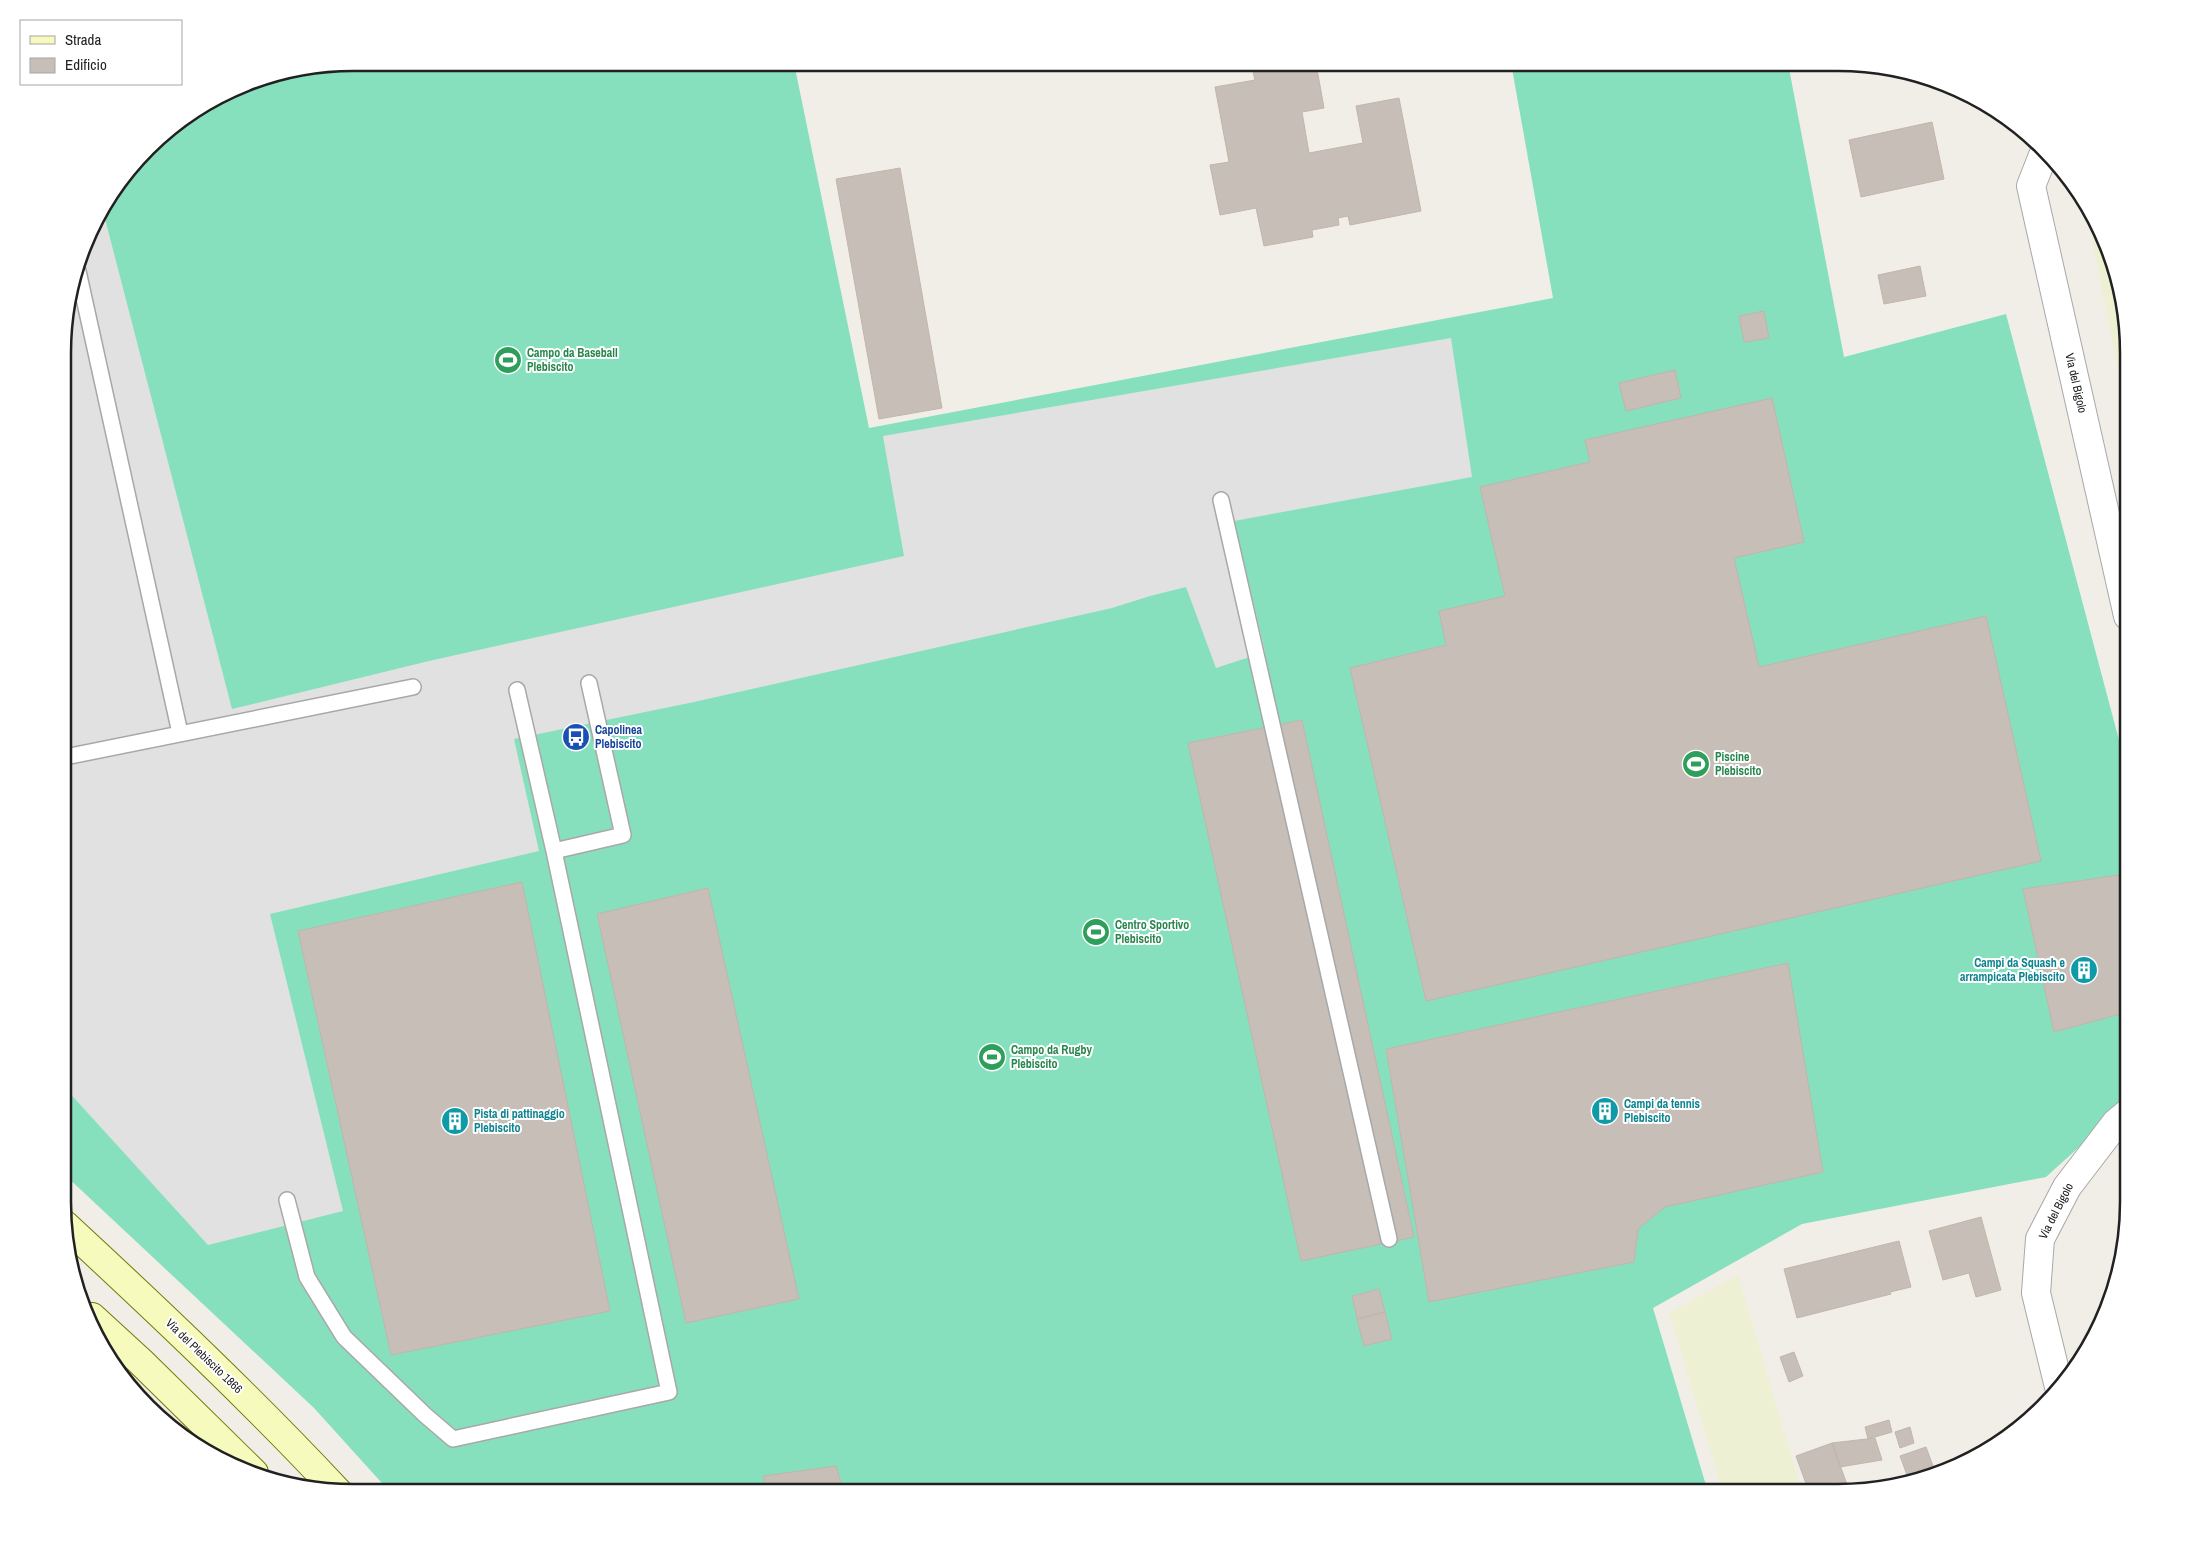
<svg xmlns="http://www.w3.org/2000/svg" width="2191" height="1555" viewBox="0 0 2191 1555" font-family="'Archivo Narrow',sans-serif">
  <rect width="100%" height="100%" fill="#f1eee8"/>
  <path fill="#edf0d3" d="M 2084,201 L 2098,225 L 2128,335 L 2128,417 Z
    M 1738,1275 L 1802,1492 L 1723,1492 L 1669,1313 Z"/>
  <path fill="#86e0be" d="M 354,63 L 794,63 L 869,428 L 1553,298 L 1511,63 L 1788,63 L 1844,357 L 2006,314 L 2128,774 L 2128,1090 L 2109,1120 L 2046,1177 L 1802,1224 L 1653,1308 L 1708,1492 L 390,1492 L 314,1408 L 65,1175 L 65,316 L 93,225 L 162,135 L 243,85 Z"/>
  <path fill="#e1e1e1" d="M 103,211 L 232,709 L 429,661 L 904,556 L 883,436 L 1451,338 L 1472,477 L 1234,521 L 1265,652 L 1216,668 L 1186,587 L 1150,596 L 1112,608 L 694,702 L 514,739 L 539,851 L 270,914 L 343,1211 L 208,1245 L 65,1088 L 65,316 L 93,225 Z"/>
  <path fill="#c6beb7" stroke="#c3b5aa" d="M 1251,63 L 1309,63 L 1317,69 L 1324,108 L 1302,112 L 1309,153 L 1363,143 L 1356,106 L 1399,98 L 1421,211 L 1350,225 L 1348,216 L 1338,218 L 1339,225 L 1312,230 L 1313,237 L 1264,246 L 1256,208 L 1220,215 L 1210,165 L 1229,162 L 1215,87 L 1255,80 Z
    M 1932,122 L 1944,179 L 1861,197 L 1849,140 Z
    M 900,168 L 942,408 L 879,419 L 836,179 Z
    M 1920,266 L 1926,296 L 1884,304 L 1878,275 Z
    M 1764,311 L 1769,338 L 1744,342 L 1739,316 Z
    M 1675,370 L 1681,398 L 1626,411 L 1619,383 Z
    M 1772,398 L 1804,542 L 1734,558 L 1759,667 L 1986,616 L 2041,861 L 1426,1001 L 1350,668 L 1446,645 L 1439,611 L 1505,596 L 1480,487 L 1590,462 L 1585,440 Z
    M 1302,720 L 1414,1237 L 1301,1261 L 1188,743 Z
    M 2119,875 L 2128,929 L 2128,1012 L 2054,1032 L 2023,889 Z
    M 522,882 L 610,1311 L 391,1355 L 298,931 Z
    M 708,888 L 799,1299 L 686,1323 L 597,914 Z
    M 1788,963 L 1823,1172 L 1665,1207 L 1638,1229 L 1634,1262 L 1429,1302 L 1386,1049 Z
    M 1981,1217 L 2001,1290 L 1976,1297 L 1969,1273 L 1943,1280 L 1929,1231 Z
    M 1899,1241 L 1911,1287 L 1890,1292 L 1891,1294 L 1797,1318 L 1784,1269 Z
    M 1379,1289 L 1385,1312 L 1357,1319 L 1352,1296 Z
    M 1385,1312 L 1392,1339 L 1364,1346 L 1357,1319 Z
    M 1794,1352 L 1803,1376 L 1789,1382 L 1780,1357 Z
    M 1889,1420 L 1892,1432 L 1868,1439 L 1865,1427 Z
    M 1910,1427 L 1914,1443 L 1900,1448 L 1895,1432 Z
    M 1875,1438 L 1882,1460 L 1840,1467 L 1832,1443 Z
    M 1832,1443 L 1849,1490 L 1838,1492 L 1809,1492 L 1796,1456 Z
    M 1926,1447 L 1933,1466 L 1907,1475 L 1900,1456 Z
    M 836,1466 L 844,1492 L 767,1492 L 763,1476 Z"/>
  <g fill="none" stroke-linecap="round" stroke-linejoin="round">
    <g stroke="#a8a8a8" stroke-width="18">
      <path id="lane" d="M 78,271 L 180,733
        M 1221,500 L 1389,1239
        M 517,690 L 554,851
        M 65,757 L 413,687
        M 287,1200 L 307,1277 L 344,1337 L 425,1415 L 453,1439 L 669,1392 L 554,851 L 623,835 L 589,683"/>
    </g>
    <g stroke="#a8a8a8" stroke-width="30">
      <path id="street" d="M 2044,153 L 2031,186 L 2128,616
        M 2059,1387 L 2036,1293 L 2040,1239 L 2067,1187 L 2116,1123 L 2128,1113"/>
    </g>
    <g stroke="#6d7c04" stroke-width="30">
      <path id="secondary" d="M 65,1225 C 159,1312 251,1399 338,1492
        M 92,1317 L 140,1361 L 254,1473"/>
    </g>
    <use href="#lane" stroke="#fff" stroke-width="15"/>
    <use href="#street" stroke="#fff" stroke-width="28"/>
    <use href="#secondary" stroke="#f6fabd" stroke-width="28"/>
  </g>
  <defs>
    <g id="stadium-disc" transform="scale(1.4375)"><circle r="9.5" fill="#2e9e5b" stroke="#fff"/><path d="M0-5a6.5 5 0 1 0 0 10a6.5 5 0 1 0 0-10ZM-3.5-1.8h7v3.6h-7Z" fill="#fff"/></g>
    <g id="bus-disc" transform="scale(1.4375)"><circle r="9.5" fill="#1a4fb4" stroke="#fff"/><path d="M-5-6H5V4H4V6H2V4H-2V6H-4V4H-5ZM-3.5-4V0h7V-4ZM-3.5 1.2v1.5H-2V1.2ZM2 1.2v1.5H3.5V1.2Z" fill="#fff"/></g>
    <g id="building-disc" transform="scale(1.4375)"><circle r="9.5" fill="#0f9aa8" stroke="#fff"/><path d="M-4-6H4V6H1V3H-1V6H-4ZM-2.5-4.3h1.7v1.8h-1.7ZM.8-4.3h1.7v1.8H.8ZM-2.5-1h1.7V.8h-1.7ZM.8-1h1.7V.8H.8Z" fill="#fff"/></g>
  </defs>
  <g fill-rule="evenodd">
    <use href="#stadium-disc" x="508" y="360"/>
    <use href="#bus-disc" x="576" y="737"/>
    <use href="#stadium-disc" x="1696" y="764"/>
    <use href="#stadium-disc" x="1096" y="932"/>
    <use href="#building-disc" x="2084" y="970"/>
    <use href="#stadium-disc" x="992" y="1057"/>
    <use href="#building-disc" x="1605" y="1111"/>
    <use href="#building-disc" x="455" y="1121"/>
  </g>
  <g text-anchor="middle" dominant-baseline="central" stroke-width="4" stroke-linejoin="round" paint-order="stroke">
    <g font-size="12" font-weight="bold" fill="#27864d" stroke="#fff" text-anchor="start">
      <text x="527" y="353">Campo da Baseball<tspan x="527" dy="14">Plebiscito</tspan></text>
      <text x="1715" y="757">Piscine<tspan x="1715" dy="14">Plebiscito</tspan></text>
      <text x="1115" y="925">Centro Sportivo<tspan x="1115" dy="14">Plebiscito</tspan></text>
      <text x="1011" y="1050">Campo da Rugby<tspan x="1011" dy="14">Plebiscito</tspan></text>
    </g>
    <g font-size="12" fill="#212121" stroke="#fff">
      <text transform="translate(2076 383) rotate(77)">Via del Bigolo</text>
      <text transform="translate(2056 1211) rotate(-63)">Via del Bigolo</text>
      <text transform="translate(204 1356) rotate(44)">Via del Plebiscito 1866</text>
    </g>
    <g font-size="12" font-weight="bold" fill="#164399" stroke="#fff" text-anchor="start">
      <text x="595" y="730">Capolinea<tspan x="595" dy="14">Plebiscito</tspan></text>
    </g>
    <g font-size="12" font-weight="bold" fill="#0d838f" stroke="#fff" text-anchor="start">
      <text x="2065" y="963" text-anchor="end">Campi da Squash e<tspan x="2065" dy="14">arrampicata Plebiscito</tspan></text>
      <text x="1624" y="1104">Campi da tennis<tspan x="1624" dy="14">Plebiscito</tspan></text>
      <text x="474" y="1114">Pista di pattinaggio<tspan x="474" dy="14">Plebiscito</tspan></text>
    </g>
  </g>
  <path d="M0 0H2191V1555H0ZM353 71H1838A282 282 0 0 1 2120 353V1202A282 282 0 0 1 1838 1484H353A282 282 0 0 1 71 1202V353A282 282 0 0 1 353 71Z" fill="#fff" fill-rule="evenodd"/>
  <path fill="none" stroke="#212121" stroke-width="2.5" d="M353 71H1838A282 282 0 0 1 2120 353V1202A282 282 0 0 1 1838 1484H353A282 282 0 0 1 71 1202V353A282 282 0 0 1 353 71Z"/>
  <rect x="20" y="20" width="162" height="65" fill="#ffffff" stroke="#a6a6a6"/>
  <rect x="30" y="36" width="25" height="8" fill="#f6fabd" stroke="#a6a6a6"/>
  <text x="65" y="45" font-size="15" fill="#212121">Strada</text>
  <rect x="30" y="58" width="25" height="15" fill="#c6beb7" stroke="#a6a6a6"/>
  <text x="65" y="70" font-size="15" fill="#212121">Edificio</text>
</svg>
